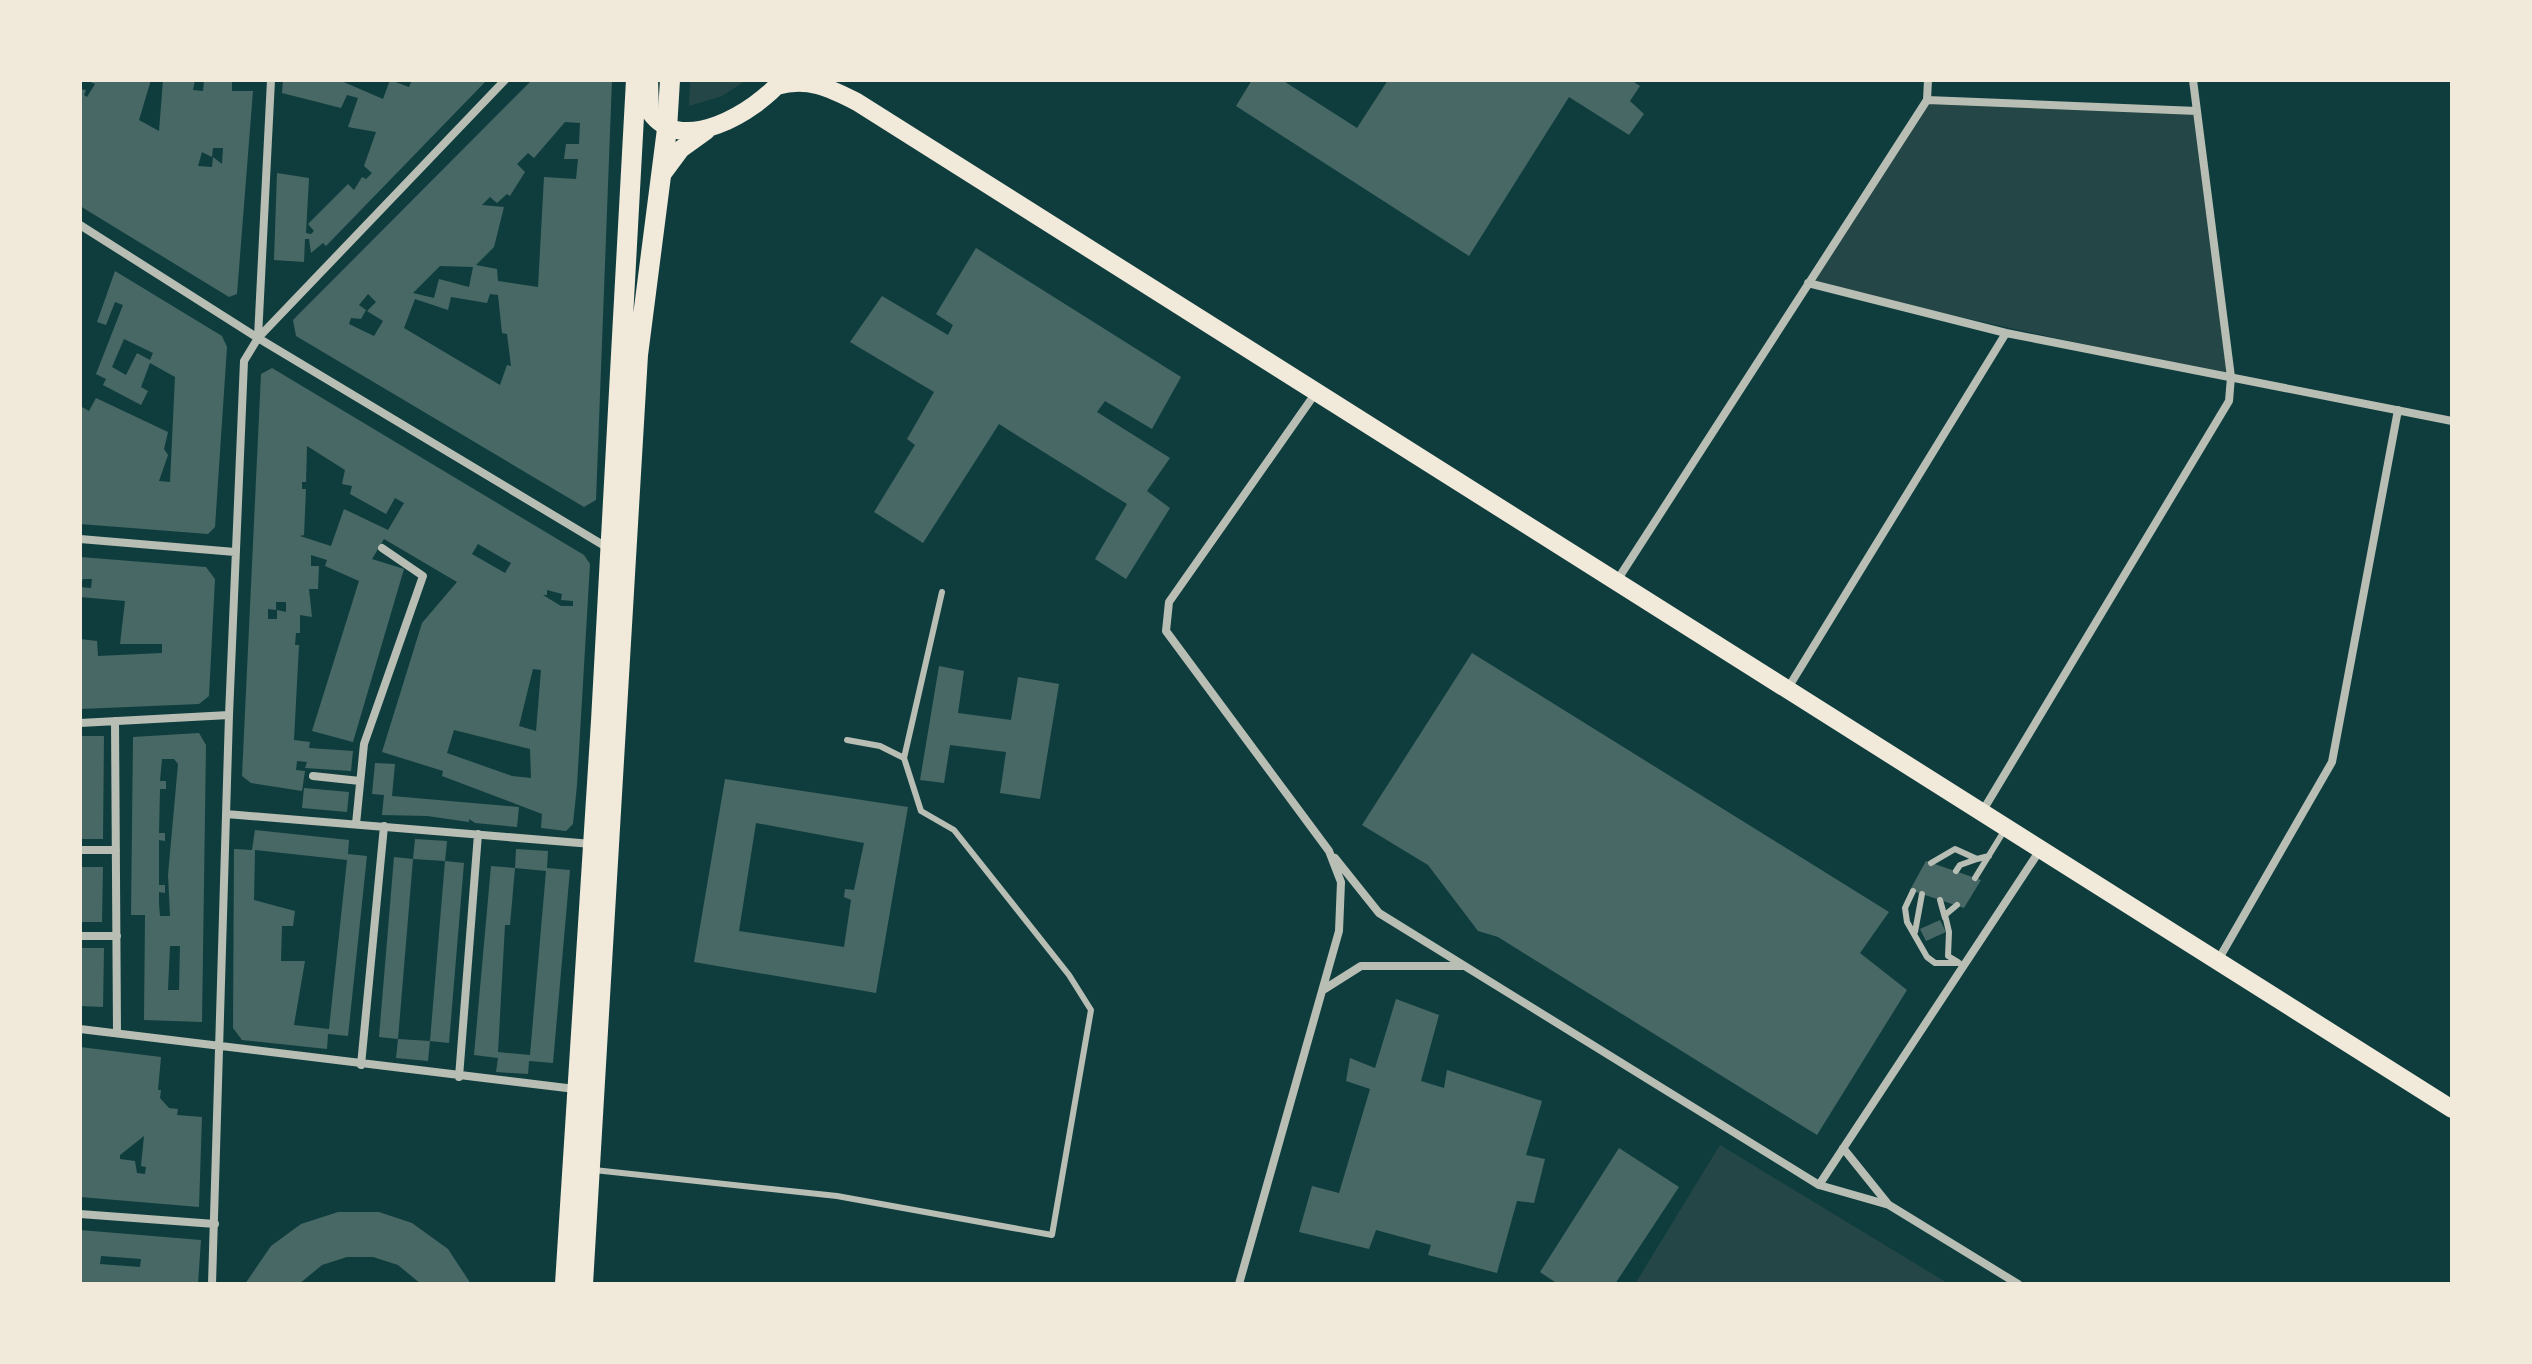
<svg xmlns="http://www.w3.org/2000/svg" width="2532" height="1364" viewBox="0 0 2532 1364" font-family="'Noto Sans',sans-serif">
  <rect width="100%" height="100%" fill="#0f3d3e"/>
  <path fill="#244646" d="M 690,80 L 747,80 L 722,96 L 689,106 Z
    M 1927,100 L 2197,111 L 2231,377 L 1808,283 Z
    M 1720,1145 L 1949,1284 L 1635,1284 Z"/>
  <path fill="#486865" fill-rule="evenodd" d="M 86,80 L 151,80 L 139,120 L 159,131 L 163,80 L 195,80 L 193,90 L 203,91 L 204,80 L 232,80 L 232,91 L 253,91 L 237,294 L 229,297 L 80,206 L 80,89 L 86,90 L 84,95 L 87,97 L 95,84 ZM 213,148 L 223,148 L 222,164 L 213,157 L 212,167 L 198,166 L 202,152 L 212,157 Z
    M 283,80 L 339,80 L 383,99 L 390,80 L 409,87 L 412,80 L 487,80 L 326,246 L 323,243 L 311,253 L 309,239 L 305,239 L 304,262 L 274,260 L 277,173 L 309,178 L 306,233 L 311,234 L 314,231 L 308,224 L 348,184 L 354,190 L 362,177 L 366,179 L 372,173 L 364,166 L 376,132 L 348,127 L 358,98 L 347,95 L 341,108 L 282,93 Z
    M 532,80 L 612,80 L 596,500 L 584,507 L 296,336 L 293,320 ZM 565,122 L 580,123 L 579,144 L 566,144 L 564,159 L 578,159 L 576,179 L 544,177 L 538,287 L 498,281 L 497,269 L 476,265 L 494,247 L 504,207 L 482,205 L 490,197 L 497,203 L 507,194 L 510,196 L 525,172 L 517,164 L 528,153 L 534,158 ZM 440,266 L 473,267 L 469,287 L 439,279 L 434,298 L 413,293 ZM 368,294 L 376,302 L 367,311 L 383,321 L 374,336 L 349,324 L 351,318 L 361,319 L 366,310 L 359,305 ZM 490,294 L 498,295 L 502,333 L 507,334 L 511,366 L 507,365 L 500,385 L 404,328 L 415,299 L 448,310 L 451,297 L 487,303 Z
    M 1252,80 L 1282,80 L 1357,128 L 1388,80 L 1631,80 L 1640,86 L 1630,101 L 1644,114 L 1629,135 L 1569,97 L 1469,256 L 1236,106 Z
    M 976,248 L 1181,377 L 1152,429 L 1105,401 L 1097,412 L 1170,458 L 1147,491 L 1170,508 L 1126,579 L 1095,559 L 1127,504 L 999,424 L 923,543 L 874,512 L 915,445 L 907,439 L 934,392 L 850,342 L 882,296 L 948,335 L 953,325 L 936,314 Z
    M 115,271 L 222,336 L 227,347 L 215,527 L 208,534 L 80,524 L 80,406 L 89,411 L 96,398 L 168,432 L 164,449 L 168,455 L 159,481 L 170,482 L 175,377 L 150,363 L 141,387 L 148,391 L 141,405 L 103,385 L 106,379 L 96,374 L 123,305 L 115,302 L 106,325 L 97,322 ZM 124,339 L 153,353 L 150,360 L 137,353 L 126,375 L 112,367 Z
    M 272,368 L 584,555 L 590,564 L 577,785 L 573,824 L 566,831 L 541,828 L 542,814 L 442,776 L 443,771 L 382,752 L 422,623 L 457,582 L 384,539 L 372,559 L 404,569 L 353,742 L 312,731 L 359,581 L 325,566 L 327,560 L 311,555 L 311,566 L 319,566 L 318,589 L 309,589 L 312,617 L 300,615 L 300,633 L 296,633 L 295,645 L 299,645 L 294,740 L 310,742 L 309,748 L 353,751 L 351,771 L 305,768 L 307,762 L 297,761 L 296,770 L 305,771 L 302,791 L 251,783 L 242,776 L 261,374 ZM 307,446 L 345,470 L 342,484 L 352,486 L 350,494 L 386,514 L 395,498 L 404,503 L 388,530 L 344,509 L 331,546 L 300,536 L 304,535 L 306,489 L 302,489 L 302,482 L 306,482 ZM 478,544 L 511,563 L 505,573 L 472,554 ZM 547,590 L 562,594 L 561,600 L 573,601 L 573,606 L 561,606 L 543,595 L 547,595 ZM 276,602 L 286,602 L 286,612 L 277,610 L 277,619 L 268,619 L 268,609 L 276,610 ZM 533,669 L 541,670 L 536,731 L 519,726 ZM 454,730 L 530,749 L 531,778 L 512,776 L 447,753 Z
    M 80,557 L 206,567 L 215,579 L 209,696 L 199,704 L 80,709 L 80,639 L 97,641 L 98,656 L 162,653 L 162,644 L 120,644 L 125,601 L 80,597 L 80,587 L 91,588 L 92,579 L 83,579 L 80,586 Z
    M 1472,653 L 1889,912 L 1860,953 L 1907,990 L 1817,1135 L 1498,937 L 1478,931 L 1428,865 L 1362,825 Z
    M 939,666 L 964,671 L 958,713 L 1011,720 L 1018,677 L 1059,684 L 1040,799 L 1000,793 L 1006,752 L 950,745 L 944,783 L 920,780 Z
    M 199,733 L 206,745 L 202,1022 L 144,1020 L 145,915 L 131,915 L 133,737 ZM 162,759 L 174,759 L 178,764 L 168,875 L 170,916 L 160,916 L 159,904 L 159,892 L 165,893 L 165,885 L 159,885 L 159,840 L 165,841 L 165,833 L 159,833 L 160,789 L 166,789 L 166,781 L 160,781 ZM 170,946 L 180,946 L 179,990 L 168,990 Z
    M 80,736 L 104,736 L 103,839 L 80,839 Z
    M 375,763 L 395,764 L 392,796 L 519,807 L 517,827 L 475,823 L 469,819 L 469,822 L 427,816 L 382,815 L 384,795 L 372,794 Z
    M 725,779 L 908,807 L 876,993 L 694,962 ZM 756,823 L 864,843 L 854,890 L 845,889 L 844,897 L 851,900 L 844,947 L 739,931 Z
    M 304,788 L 349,792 L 347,812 L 302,808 Z
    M 255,830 L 349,840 L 348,854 L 367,856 L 348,1036 L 328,1034 L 327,1049 L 242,1040 L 233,1028 L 234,849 L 252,850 ZM 255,850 L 347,860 L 329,1029 L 294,1025 L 305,961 L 281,961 L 282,926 L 293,926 L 295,911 L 254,900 Z
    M 415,839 L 447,841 L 445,861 L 413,859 L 398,1039 L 379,1037 L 394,857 L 413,859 Z
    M 516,849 L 548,851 L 547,868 L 570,870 L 553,1063 L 529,1061 L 528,1074 L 496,1072 L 498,1058 L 474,1055 L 491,866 L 515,868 L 510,925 L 505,925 L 498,1052 L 530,1055 L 546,871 L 515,868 Z
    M 445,861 L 464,863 L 449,1043 L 430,1041 Z
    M 1926,861 L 1981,880 L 1964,908 L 1910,890 Z
    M 80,867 L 103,867 L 102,922 L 80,922 Z
    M 1940,920 L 1946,932 L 1926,941 L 1920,929 Z
    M 80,948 L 104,948 L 103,1007 L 80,1006 Z
    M 1396,999 L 1439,1015 L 1421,1081 L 1444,1088 L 1447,1070 L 1542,1101 L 1526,1155 L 1545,1159 L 1534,1203 L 1517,1201 L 1497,1273 L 1428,1255 L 1431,1245 L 1376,1230 L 1369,1249 L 1299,1232 L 1312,1186 L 1339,1193 L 1370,1089 L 1346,1081 L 1350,1058 L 1375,1068 Z
    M 398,1039 L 430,1041 L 428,1061 L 396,1058 Z
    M 80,1047 L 161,1057 L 158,1090 L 161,1090 L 160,1098 L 169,1108 L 178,1109 L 177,1115 L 202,1117 L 199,1207 L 80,1197 ZM 144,1136 L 141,1166 L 146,1167 L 145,1174 L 137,1173 L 135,1161 L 120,1159 L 120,1155 Z
    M 1619,1148 L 1679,1187 L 1615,1284 L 1558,1284 L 1540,1272 Z
    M 338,1212 L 379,1212 L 412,1223 L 448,1249 L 471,1284 L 421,1284 L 398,1265 L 373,1257 L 347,1257 L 322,1265 L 299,1284 L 245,1284 L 271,1246 L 301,1224 Z
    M 80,1230 L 201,1240 L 198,1284 L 80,1284 ZM 101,1256 L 141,1259 L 140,1267 L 100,1264 Z"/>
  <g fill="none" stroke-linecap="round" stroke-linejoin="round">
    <path stroke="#b8beb3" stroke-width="6" d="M 904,758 L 942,592
      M 1931,863 L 1955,849 L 1977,859 L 1989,856
      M 1956,871 L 1960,865 L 1977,859
      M 1975,878 L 2004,831
      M 1913,891 L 1905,908 L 1907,922 L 1927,957 L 1935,963 L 1959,963
      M 1940,900 L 1945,918
      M 1957,905 L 1945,915 L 1949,932 L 1948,956 L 1958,962
      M 1915,932 L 1922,894
      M 594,1170 L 837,1196 L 1052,1235 L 1091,1010 L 1069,975 L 954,830 L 921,811 L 904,758 L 880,746 L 847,740"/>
    <path stroke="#b8beb3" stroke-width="8" d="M 1927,100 L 2197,111
      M 80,225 L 258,338 L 608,548
      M 1808,283 L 2006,333 L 2452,421
      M 258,337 L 271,80
      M 80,539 L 235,552
      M 1618,579 L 1927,100 L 1928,80
      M 1788,688 L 2006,333
      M 115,721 L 117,1033
      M 80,723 L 229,715
      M 313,776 L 360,781
      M 1982,812 L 2229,401 L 2231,377 L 2193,80
      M 226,814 L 592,844
      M 356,824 L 364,744 L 423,576 L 382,548
      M 80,850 L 116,850
      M 1335,858 L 1379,913 L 1819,1185 L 1889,1205 L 2018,1284
      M 80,936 L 117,936
      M 2217,962 L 2332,762 L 2398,410
      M 1323,990 L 1361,966 L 1462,966
      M 80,1029 L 575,1089
      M 361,1065 L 384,826
      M 459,1077 L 478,834
      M 1843,1148 L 1888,1204
      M 1819,1185 L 2040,850
      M 80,1214 L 215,1224
      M 212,1284 L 229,715 L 244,361 L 258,338 L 505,80
      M 1239,1284 L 1339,931 L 1341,882 L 1329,851 L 1166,631 L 1169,602 L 1317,391"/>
    <path stroke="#f1e9da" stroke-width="18" d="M 649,80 L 650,112 C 681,157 755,112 782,80
      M 777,86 C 807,77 830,88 857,102 L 2452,1109
      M 661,176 L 681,149 L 706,131"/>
    <path stroke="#f1e9da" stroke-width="20" d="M 565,1284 L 601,721 L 636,80
      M 583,1284 L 638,355 L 667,129 L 670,80"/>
  </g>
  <rect width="2532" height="1364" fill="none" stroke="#f1e9da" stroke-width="164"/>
</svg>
